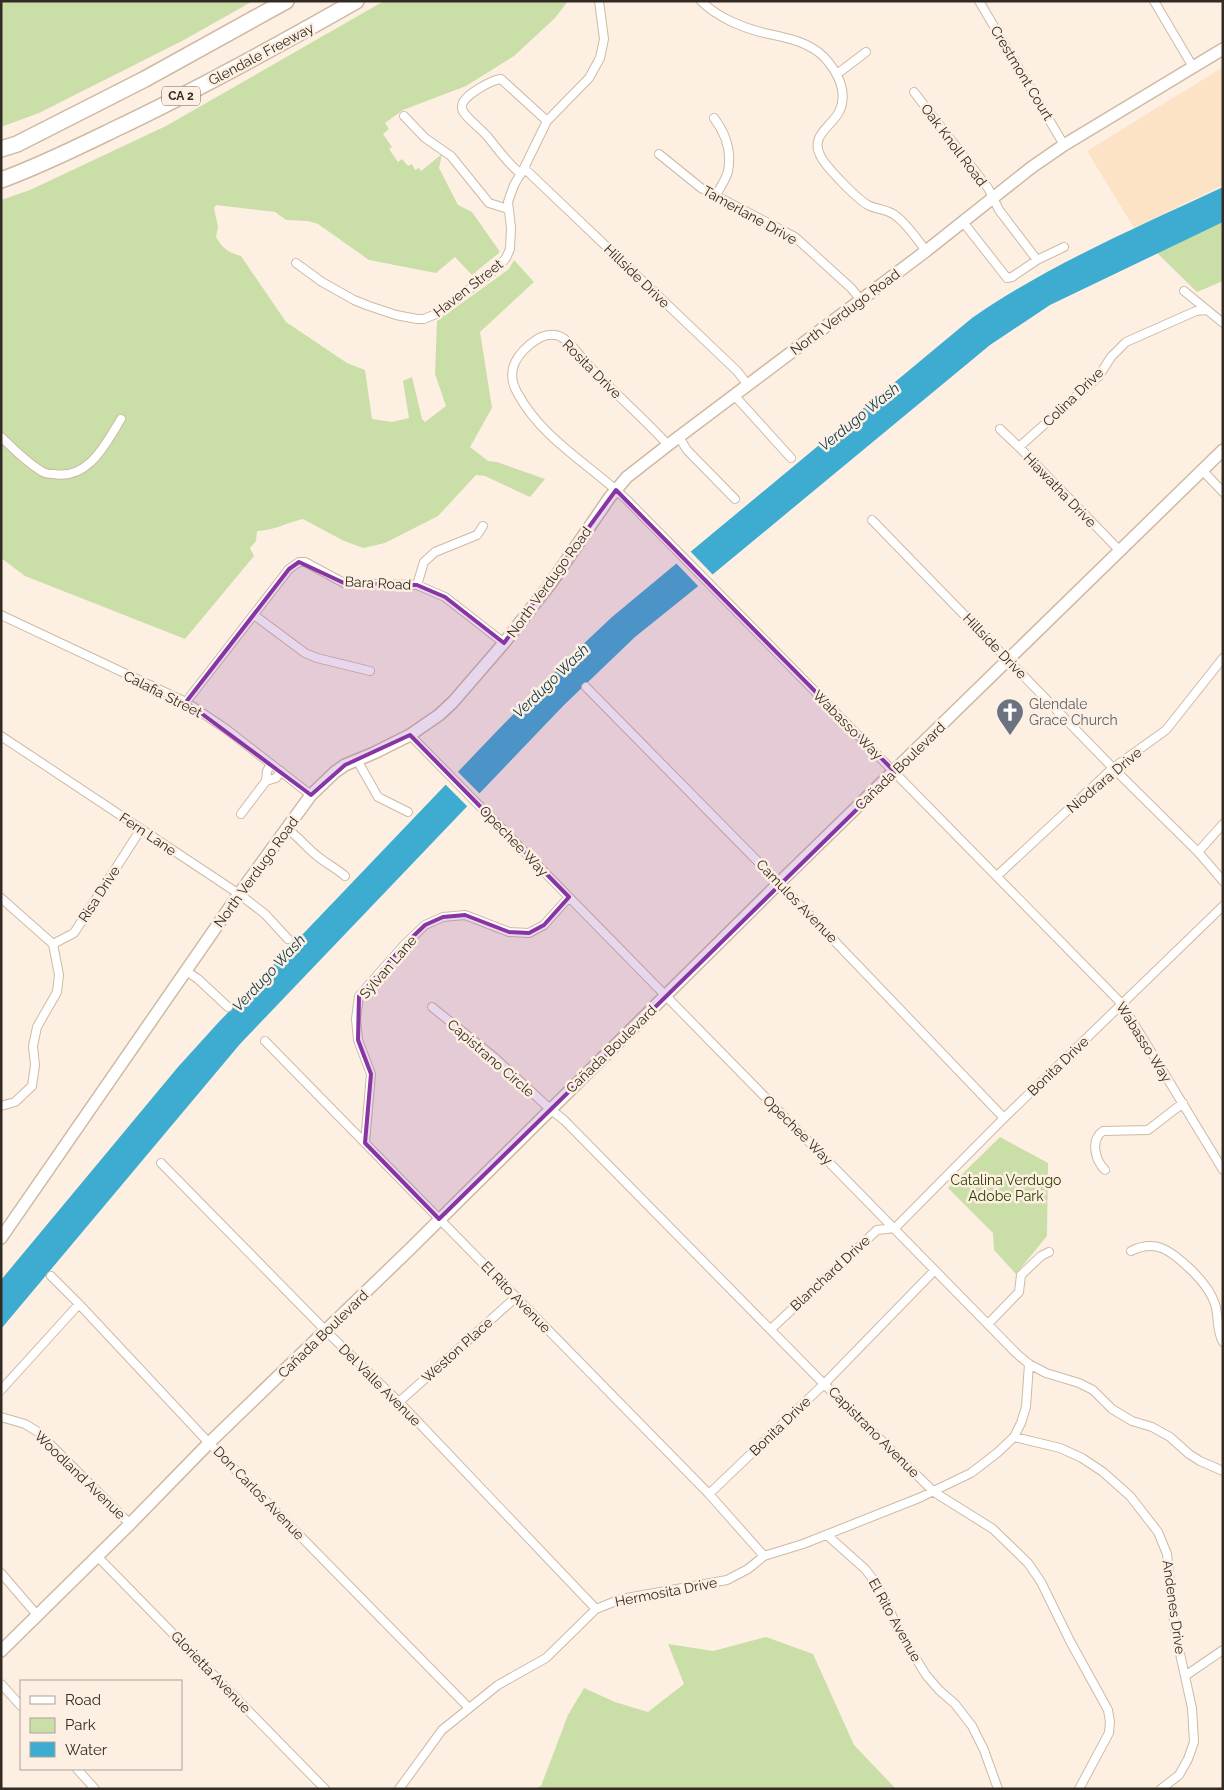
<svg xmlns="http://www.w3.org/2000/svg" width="1224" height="1790" viewBox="0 0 1224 1790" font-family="Raleway,sans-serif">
  <rect width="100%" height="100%" fill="#fdf0e2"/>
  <path fill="#fde3c6" d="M 1223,67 L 1223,185 L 1134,228 L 1087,151 Z"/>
  <path fill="#cadea8" d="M 1,1 L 253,1 L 182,41 L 39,113 L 1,127 Z
    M 384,1 L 568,1 L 555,18 L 514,56 L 466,86 L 403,110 L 385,123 L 389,129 L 383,134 L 392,147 L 389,149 L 398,162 L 402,159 L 408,166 L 412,164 L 415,170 L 419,168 L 421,171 L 442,154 L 439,168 L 458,205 L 472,212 L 500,252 L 472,275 L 455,257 L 436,273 L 369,260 L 318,224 L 308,221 L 286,220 L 275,212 L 216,205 L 214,208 L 218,227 L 216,237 C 222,248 229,253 241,256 L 286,322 L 347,363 L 365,370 L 372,419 L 392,422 L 409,418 L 403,381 L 412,377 L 422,419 L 425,422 L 446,406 L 435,374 L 437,321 L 509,269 L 514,260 L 534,282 L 480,332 L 492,408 L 470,447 L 488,461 L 497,462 L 545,479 L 530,497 L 485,476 L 476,475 L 438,516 L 385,543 L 363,548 L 344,541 L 303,519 C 288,522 273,531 257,531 L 256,541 L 250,548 L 254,556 L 185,639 L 25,576 L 1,558 L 1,200 L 30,190 L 166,126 Z
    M 1223,222 L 1223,281 L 1197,292 L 1157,253 Z
    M 1000,1137 L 1048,1163 L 1047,1236 L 1016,1274 L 994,1250 L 993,1233 L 948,1188 Z
    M 766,1637 L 813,1654 L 854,1745 L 896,1789 L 533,1789 L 541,1786 L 568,1715 L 584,1688 L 615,1702 L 648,1712 L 684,1684 L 668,1644 L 713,1651 Z"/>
  <path fill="#3eacd0" d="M 1223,187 L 1223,222 L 1050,305 L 990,345 L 712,575 L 635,637 L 564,705 L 240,1044 L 1,1329 L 1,1280 L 178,1067 L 217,1024 L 496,732 L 577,650 L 612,617 L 972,318 C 1050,264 1138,227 1223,187 Z"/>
  <path fill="#fdf0e2" d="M 690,551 L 715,577 L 700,588 L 676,563 Z
    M 456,770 L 481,795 L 469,808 L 444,783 Z"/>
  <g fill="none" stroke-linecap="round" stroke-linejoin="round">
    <g stroke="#cebaa3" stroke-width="10">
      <path id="minor" d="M 701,1 C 718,18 745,29 769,34 C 788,38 809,42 824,57 C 837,71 849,92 839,112 C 831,127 809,136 821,157 C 827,168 857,199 868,205 C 877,210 888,209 896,216 C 908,225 917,239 926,251
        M 979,1 L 1064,145
        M 1154,1 L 1193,67
        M 837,74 L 866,52
        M 914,92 L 988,188 L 999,210 L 1037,260 L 1064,247
        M 404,116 L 425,138 L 451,156 L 489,203 L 508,209
        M 714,118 C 726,134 732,151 728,171 C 726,180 719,189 715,197
        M 659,154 L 701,188 L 795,237 L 851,288 L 861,300
        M 524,168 L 737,371 L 748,385
        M 521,174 C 507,163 498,149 487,136 C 480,128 471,122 465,114 C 463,112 462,109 462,107 C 461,96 492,80 501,79 L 547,121
        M 963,222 L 1007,278 L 1012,277 L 1037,260
        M 296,263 L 322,282 L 354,300 L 369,306 L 396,315 L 417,319 L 424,319 L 438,313 L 497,268 L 506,258 L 510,249 L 511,228 L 508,202 L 514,185 L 524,168 L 547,121 L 589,78 L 600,58 L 604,39 L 599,1
        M 1184,291 L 1223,323
        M 734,395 L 791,458
        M 1000,429 L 1019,447 L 1120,551
        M 1,437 C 14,449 28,464 43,472 C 46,474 51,474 54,474 C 89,480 106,443 121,419
        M 679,437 L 687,450 L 735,499
        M 668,445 C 641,415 610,390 583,359 C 576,351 566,336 555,335 C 539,332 517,353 513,368 C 511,377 513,386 518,394 C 543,440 591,465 628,501 L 1122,1004 L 1223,1170
        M 1019,447 L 1099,376 L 1111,357 L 1126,342 L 1196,311 L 1207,310
        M 1202,470 L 1223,492
        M 872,520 L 1113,768 L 1198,852 L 1223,881
        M 417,585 L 424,562 L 435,552 L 477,535 L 483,526
        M 1,615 L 186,702 L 226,729 L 311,795
        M 254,615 L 305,653 L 317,658 L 370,671
        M 586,687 L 779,883 L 1004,1118
        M 186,702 L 289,569 L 299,562 L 305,562 L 344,583 L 417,585 L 445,597 L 504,643
        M 410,735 L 1017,1354 L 1029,1364 L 1046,1373 L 1079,1383 L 1093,1390 L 1112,1409 L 1132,1421 L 1152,1427 L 1170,1437 L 1189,1454 L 1200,1461 L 1223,1471
        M 1,736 L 239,894 L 265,914 L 288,939
        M 357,760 L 378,797 L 408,812
        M 266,781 L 267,771 L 271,764
        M 241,814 L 266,781 L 276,778 L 281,771
        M 287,829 C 298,836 306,847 316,855 C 325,863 336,868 345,876
        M 1198,852 L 1223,824
        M 998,875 L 1113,768 L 1166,730 L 1223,658
        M 1,898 L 53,944
        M 53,944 L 74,933 L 141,829
        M 186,971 L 198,979 L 228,1007
        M 432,1007 L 494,1057 L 550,1109 L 564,1120 L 824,1384 L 934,1492 L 993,1529 L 1028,1563 L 1041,1582 L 1070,1641 L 1108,1710 L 1110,1722 L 1109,1733 L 1079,1789
        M 265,1041 L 709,1494 L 764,1556
        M 1,1106 L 15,1102 L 32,1086 L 35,1065 L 33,1046 L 37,1027 L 57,992 L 59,975 L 53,944
        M 365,1143 L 371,1074 L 358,1040 L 356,1019 L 359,996 L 405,944 L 425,925 L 443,917 L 465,915 L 509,932 L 529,933 L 544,925 L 569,897
        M 161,1163 L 326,1331 L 399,1402 L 596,1609
        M 1105,1170 C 1095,1160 1090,1140 1103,1131 L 1148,1130 L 1183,1103
        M 1131,1251 C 1155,1239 1170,1250 1188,1267 C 1200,1278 1210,1289 1215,1304 C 1219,1316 1216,1331 1223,1342
        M 51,1276 L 79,1304 L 209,1443 L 469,1708
        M 988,1324 L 1019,1292 L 1021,1275 L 1041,1256 L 1049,1252
        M 771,1329 L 877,1230 L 895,1228 L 1004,1118 L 1223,906
        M 1,1390 L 79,1304
        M 399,1402 L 515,1298
        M 1,1417 L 25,1424 L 38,1432 L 130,1524
        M 1014,1437 L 1060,1448 L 1082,1458 L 1103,1472 L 1130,1496 L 1158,1532 L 1167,1554 L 1175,1631 L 1192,1708 L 1194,1742 L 1188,1759 L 1179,1775 L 1161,1789
        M 709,1494 L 824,1384 L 935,1270
        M 827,1535 L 865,1569 L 876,1583 L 901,1634 L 926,1675 L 939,1690 L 955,1704 L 972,1726 L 984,1750 L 998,1789
        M 97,1556 L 325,1789
        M 1,1573 L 38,1616
        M 1185,1676 L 1223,1650
        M 1,1684 L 21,1706
        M 77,1769 L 95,1789
        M 399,1789 L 442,1730 L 498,1685 L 546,1658 L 596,1609 L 621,1599 L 727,1580 L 748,1569 L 764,1556 L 803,1544 L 919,1498 L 971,1473 L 997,1453 L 1014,1437 L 1021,1423 L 1026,1407 L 1029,1364"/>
    </g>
    <g stroke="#cebaa3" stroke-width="14">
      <path id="secondary" d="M 1,1238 L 239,894 L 311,795 L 335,772 L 345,765 L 374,753 L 410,735 L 439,715 L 453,702 L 504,643 L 551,583 L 610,497 L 627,477 L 668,445 L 926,251 L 1032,167 L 1064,145 L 1223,49
        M 1,1651 L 130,1524 L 209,1443 L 409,1250 L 779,883 L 1223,450"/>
    </g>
    <g stroke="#cebaa3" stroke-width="18">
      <path id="motorway" d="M 1,149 L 17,144 L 145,79 L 286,1
        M 1,180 C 40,166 78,147 115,129 C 197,90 277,46 356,1"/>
    </g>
    <use href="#minor" stroke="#fff" stroke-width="8"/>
    <use href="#secondary" stroke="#fff" stroke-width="11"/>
    <use href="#motorway" stroke="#fff" stroke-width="15"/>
  </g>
  <path fill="#8835a3" fill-opacity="0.2" stroke="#8835a3" stroke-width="4" stroke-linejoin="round" d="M 616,490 L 895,772 L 439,1219 L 365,1143 L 371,1074 L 358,1040 L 359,996 L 405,944 L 425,925 L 443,917 L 465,915 L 509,932 L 529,933 L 544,925 L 569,897 L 410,735 L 345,765 L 311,795 L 186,702 L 289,569 L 299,562 L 344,583 L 417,585 L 445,597 L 504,643 Z"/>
  <defs>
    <g id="church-pin" transform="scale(1.4375)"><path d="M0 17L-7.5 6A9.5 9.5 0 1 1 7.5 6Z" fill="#6b7280" stroke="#fdf0e2"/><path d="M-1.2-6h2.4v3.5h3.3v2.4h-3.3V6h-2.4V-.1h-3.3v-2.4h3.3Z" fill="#fff"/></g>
  </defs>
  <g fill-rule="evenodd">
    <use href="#church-pin" x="1010" y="712"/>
  </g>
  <g text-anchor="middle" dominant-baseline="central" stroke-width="5" stroke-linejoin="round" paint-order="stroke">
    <rect fill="#fdf0e2" stroke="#70665c" stroke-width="1" x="162" y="86.5" width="38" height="19" rx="4"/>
    <g font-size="12" font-weight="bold" fill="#332b23">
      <text x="181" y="96">CA 2</text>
    </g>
    <g font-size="14" fill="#332b23" stroke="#fdf0e2">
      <text transform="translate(261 54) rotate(-28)">Glendale Freeway</text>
      <text transform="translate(1022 73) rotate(59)">Crestmont Court</text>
      <text transform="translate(954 145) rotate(53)">Oak Knoll Road</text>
      <text transform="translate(750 215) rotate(29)">Tamerlane Drive</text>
      <text transform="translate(637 276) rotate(44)">Hillside Drive</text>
      <text transform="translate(468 288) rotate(-38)">Haven Street</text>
      <text transform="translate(845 312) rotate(-37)">North Verdugo Road</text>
      <text transform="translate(592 369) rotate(45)">Rosita Drive</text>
      <text transform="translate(1073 397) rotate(-44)">Colina Drive</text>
      <text transform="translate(1060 490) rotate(46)">Hiawatha Drive</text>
      <text transform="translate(549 582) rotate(-54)">North Verdugo Road</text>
      <text transform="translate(378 583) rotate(3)">Bara Road</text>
      <text transform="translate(995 646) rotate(46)">Hillside Drive</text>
      <text transform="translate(163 694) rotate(27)">Calafia Street</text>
      <text transform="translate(848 725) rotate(45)">Wabasso Way</text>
      <text transform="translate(900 766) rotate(-44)">Cañada Boulevard</text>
      <text transform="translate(1104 780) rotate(-40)">Niodrara Drive</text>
      <text transform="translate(148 834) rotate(34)">Fern Lane</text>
      <text transform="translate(514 841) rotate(46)">Opechee Way</text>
      <text transform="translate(256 872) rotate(-54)">North Verdugo Road</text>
      <text transform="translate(99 894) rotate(-57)">Risa Drive</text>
      <text transform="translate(797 901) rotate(46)">Camulos Avenue</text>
      <text transform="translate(388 967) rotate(-49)">Sylvan Lane</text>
      <text transform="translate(1144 1042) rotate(58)">Wabasso Way</text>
      <text transform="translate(611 1049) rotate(-44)">Cañada Boulevard</text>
      <text transform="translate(491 1058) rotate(41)">Capistrano Circle</text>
      <text transform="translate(1058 1066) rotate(-44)">Bonita Drive</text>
      <text transform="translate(798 1130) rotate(45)">Opechee Way</text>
      <text transform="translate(830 1273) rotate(-43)">Blanchard Drive</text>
      <text transform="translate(516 1297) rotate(46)">El Rito Avenue</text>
      <text transform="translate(323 1334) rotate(-44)">Cañada Boulevard</text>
      <text transform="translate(457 1350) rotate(-42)">Weston Place</text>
      <text transform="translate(380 1385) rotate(45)">Del Valle Avenue</text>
      <text transform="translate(780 1426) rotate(-44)">Bonita Drive</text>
      <text transform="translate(874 1432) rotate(45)">Capistrano Avenue</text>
      <text transform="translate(80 1475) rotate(44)">Woodland Avenue</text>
      <text transform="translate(259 1493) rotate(46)">Don Carlos Avenue</text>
      <text transform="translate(666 1592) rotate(-11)">Hermosita Drive</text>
      <text transform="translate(1174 1607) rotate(82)">Andenes Drive</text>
      <text transform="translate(895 1620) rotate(61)">El Rito Avenue</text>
      <text transform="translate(211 1672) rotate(46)">Glorietta Avenue</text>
    </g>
    <g font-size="14" fill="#5b616d" stroke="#fdf0e2" text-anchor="start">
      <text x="1029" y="704">Glendale<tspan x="1029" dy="16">Grace Church</tspan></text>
    </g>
    <g font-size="14" fill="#2f3f01" stroke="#fdf0e2">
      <text x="1006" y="1180">Catalina Verdugo<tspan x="1006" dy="16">Adobe Park</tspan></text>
    </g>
    <g font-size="15" font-style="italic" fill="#073949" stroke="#fdf0e2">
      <text transform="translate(859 417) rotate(-39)">Verdugo Wash</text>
      <text transform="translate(551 681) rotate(-44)">Verdugo Wash</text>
      <text transform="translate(269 973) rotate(-47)">Verdugo Wash</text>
    </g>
  </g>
  <rect width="1224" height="1790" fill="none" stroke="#332b23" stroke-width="5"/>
  <rect x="20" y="1680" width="162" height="90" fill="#fdf0e2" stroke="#aca196"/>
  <rect x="30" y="1696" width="25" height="8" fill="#ffffff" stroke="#aca196"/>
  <text x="65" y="1705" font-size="15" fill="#332b23">Road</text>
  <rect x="30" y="1718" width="25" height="15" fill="#cadea8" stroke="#aca196"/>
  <text x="65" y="1730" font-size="15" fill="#332b23">Park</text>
  <rect x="30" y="1742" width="25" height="15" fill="#3eacd0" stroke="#aca196"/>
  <text x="65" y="1755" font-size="15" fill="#332b23">Water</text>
</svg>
